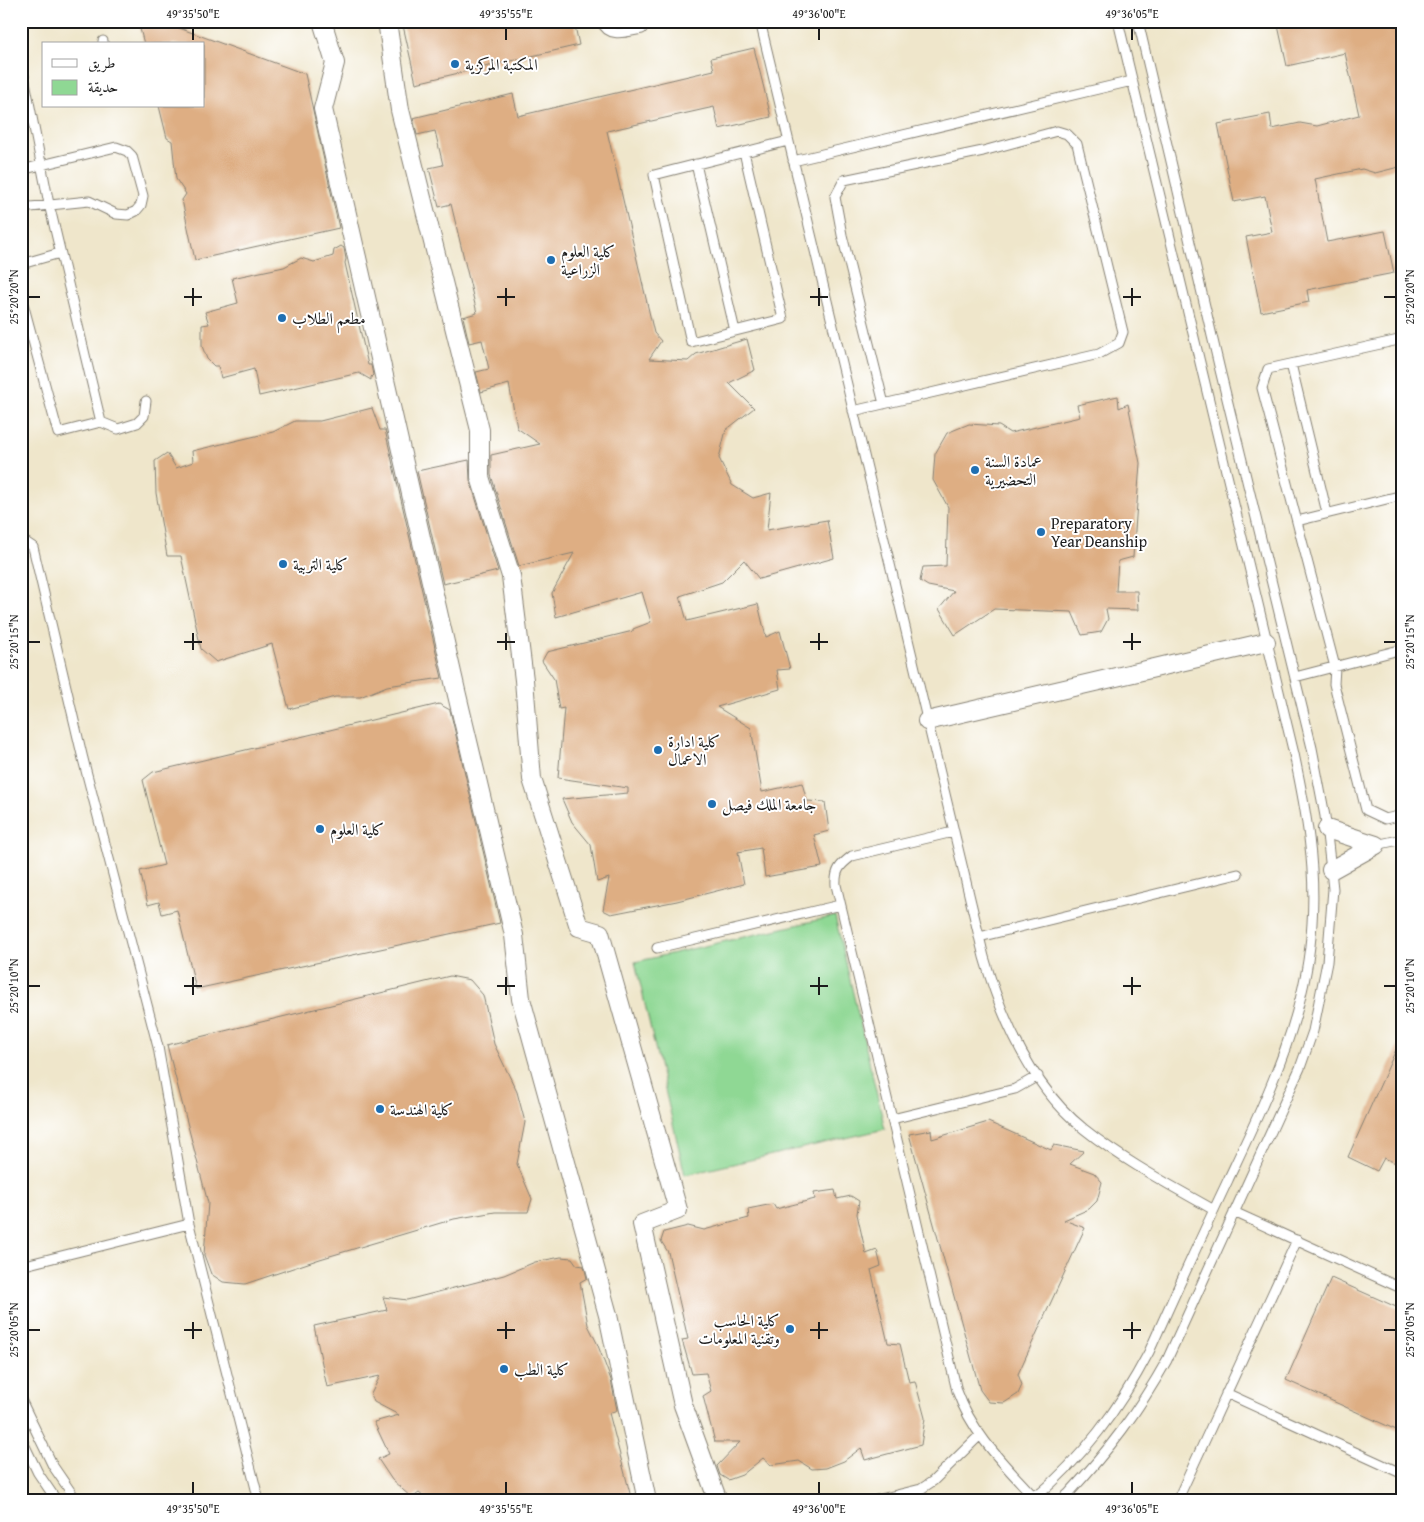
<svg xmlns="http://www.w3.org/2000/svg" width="1424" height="1522" viewBox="0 0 1424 1522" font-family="'Gentium Book Plus',Amiri,serif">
  <rect width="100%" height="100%" fill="#fff"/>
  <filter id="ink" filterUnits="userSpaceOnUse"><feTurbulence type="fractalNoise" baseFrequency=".02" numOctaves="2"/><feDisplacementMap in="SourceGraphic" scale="10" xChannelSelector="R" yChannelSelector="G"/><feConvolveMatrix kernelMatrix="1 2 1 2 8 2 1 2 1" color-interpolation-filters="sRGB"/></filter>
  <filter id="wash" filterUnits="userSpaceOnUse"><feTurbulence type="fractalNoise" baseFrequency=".0096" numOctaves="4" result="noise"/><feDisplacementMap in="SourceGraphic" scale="20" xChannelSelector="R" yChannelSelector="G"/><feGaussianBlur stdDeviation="1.12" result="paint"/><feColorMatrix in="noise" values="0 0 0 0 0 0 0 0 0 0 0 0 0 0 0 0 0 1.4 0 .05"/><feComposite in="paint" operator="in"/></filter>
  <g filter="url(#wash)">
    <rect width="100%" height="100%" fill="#efe6cb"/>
    <path fill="#8fd894" stroke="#567a58" d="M 835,916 L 885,1129 L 685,1175 L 635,962 Z"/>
    <g id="blocks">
      <path fill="#deae83" d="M 138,21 L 160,21 L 305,74 L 339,228 L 195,260 L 182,200 L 186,194 L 176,179 L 172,141 L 167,138 L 159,106 L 204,106 L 204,44 L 144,44 Z
        M 402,21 L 574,21 L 579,45 L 416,83 Z
        M 1277,21 L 1403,21 L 1403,57 L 1399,57 L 1403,73 L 1403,166 L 1375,173 L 1362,169 L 1315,179 L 1327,242 L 1385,231 L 1394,273 L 1307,290 L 1309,302 L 1261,312 L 1246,237 L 1272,232 L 1265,196 L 1234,202 L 1218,124 L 1270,114 L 1272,129 L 1300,123 L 1317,126 L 1359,115 L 1345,53 L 1287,66 Z
        M 754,48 L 771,117 L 719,129 L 714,107 L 607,131 L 654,333 L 661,341 L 649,359 L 688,361 L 696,354 L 747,339 L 755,370 L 729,383 L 754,408 L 726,430 L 719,458 L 732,485 L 753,498 L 771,493 L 767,530 L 827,520 L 834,558 L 759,579 L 744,560 L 722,582 L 680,596 L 687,621 L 758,604 L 766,637 L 780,631 L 790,669 L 777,670 L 780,689 L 717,707 L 751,728 L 762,792 L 802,783 L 807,801 L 825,802 L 829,831 L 814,835 L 822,867 L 765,877 L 761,848 L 738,852 L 744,884 L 677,901 L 611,914 L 603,910 L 609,878 L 597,882 L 591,845 L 572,822 L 562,799 L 628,793 L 628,788 L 558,778 L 564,708 L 559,709 L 554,679 L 542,661 L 547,652 L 633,631 L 633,629 L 651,622 L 642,592 L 556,617 L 552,593 L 574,553 L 519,566 L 491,475 L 491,455 L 540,444 L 517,428 L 509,384 L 481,392 L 476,372 L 489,369 L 482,340 L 469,343 L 463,317 L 477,313 L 451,204 L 439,207 L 429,168 L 443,165 L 435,131 L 417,135 L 413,118 L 513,94 L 518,116 L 714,70 L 711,58 Z
        M 341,246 L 344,248 L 346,259 L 345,263 L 368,365 L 371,365 L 373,375 L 371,377 L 371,380 L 359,373 L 259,396 L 254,369 L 221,378 L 218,366 L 214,366 L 207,359 L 202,346 L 202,325 L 209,324 L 205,312 L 238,303 L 232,278 L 284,267 L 301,258 L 314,262 L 333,256 L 334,250 Z
        M 1118,396 L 1119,408 L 1128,404 L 1140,463 L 1133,557 L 1118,561 L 1116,591 L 1137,591 L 1138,610 L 1106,609 L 1108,619 L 1101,632 L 1082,635 L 1072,612 L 994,609 L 955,635 L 939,609 L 954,591 L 928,586 L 920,581 L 923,567 L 946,566 L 948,507 L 933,480 L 935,454 L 947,433 L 969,424 L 999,426 L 1010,433 L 1080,417 L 1077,405 Z
        M 372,408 L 380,430 L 385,430 L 442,678 L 387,686 L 360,697 L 335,697 L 289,709 L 272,644 L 216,662 L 201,649 L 181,556 L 167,556 L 156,493 L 155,461 L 167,453 L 176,468 L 193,462 L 192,451 L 273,432 L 295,421 L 320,421 Z
        M 469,460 L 470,480 L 498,571 L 443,584 L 417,471 Z
        M 439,704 L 450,710 L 500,923 L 196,989 L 177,910 L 162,914 L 159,902 L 148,905 L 140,871 L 164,865 L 143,780 L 153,772 Z
        M 450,976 L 470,980 L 483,995 L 494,1044 L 517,1092 L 525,1122 L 517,1164 L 532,1199 L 528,1212 L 495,1212 L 454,1219 L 320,1259 L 245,1284 L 223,1282 L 211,1274 L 204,1255 L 208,1203 L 167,1045 Z
        M 1403,1034 L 1403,1166 L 1384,1158 L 1377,1171 L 1348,1157 Z
        M 988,1122 L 1051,1150 L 1054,1145 L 1084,1151 L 1070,1164 L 1094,1173 L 1102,1182 L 1097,1201 L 1089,1209 L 1064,1220 L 1085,1228 L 1018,1374 L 1022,1385 L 1018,1394 L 1004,1403 L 989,1402 L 980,1390 L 909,1134 L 931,1130 L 932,1139 Z
        M 835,1190 L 837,1199 L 851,1196 L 859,1201 L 857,1214 L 866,1254 L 877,1250 L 881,1266 L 871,1270 L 888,1343 L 900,1344 L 909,1382 L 915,1381 L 925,1418 L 921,1445 L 865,1460 L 861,1448 L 844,1461 L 826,1468 L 812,1469 L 799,1461 L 771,1465 L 763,1458 L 742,1475 L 728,1480 L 720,1475 L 717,1466 L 740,1442 L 715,1442 L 703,1396 L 711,1391 L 706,1373 L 692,1374 L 682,1340 L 688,1339 L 668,1252 L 661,1241 L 664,1232 L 688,1226 L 704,1230 L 749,1218 L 748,1209 L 773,1204 L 776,1209 L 815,1199 L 814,1193 Z
        M 561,1257 L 572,1258 L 577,1265 L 584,1266 L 587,1278 L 580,1282 L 588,1325 L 597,1343 L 611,1380 L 617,1410 L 609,1413 L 632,1501 L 429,1501 L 419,1493 L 412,1498 L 392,1480 L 378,1459 L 389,1454 L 374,1422 L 399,1415 L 374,1402 L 371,1394 L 380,1376 L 327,1387 L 314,1326 L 387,1310 L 383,1297 L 407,1300 L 504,1275 L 535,1262 Z
        M 1331,1278 L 1403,1310 L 1403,1433 L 1286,1380 Z"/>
    </g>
  </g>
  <g filter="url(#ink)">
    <use href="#blocks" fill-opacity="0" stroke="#868174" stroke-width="1"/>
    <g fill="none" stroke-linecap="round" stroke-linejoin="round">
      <g stroke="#868174" stroke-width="11">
        <path id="lane" d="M 601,21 C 609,39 626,32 642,29
          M 760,21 L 984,957 C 1002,1020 1032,1087 1084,1129 C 1124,1161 1170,1185 1214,1210
          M 103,41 L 103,44
          M 21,61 L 49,204 L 101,422
          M 744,152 L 783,319 L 691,342 L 654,175 L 788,141
          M 793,161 L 1132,81
          M 696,164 L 735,331
          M 21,170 L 116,147 L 127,151 L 132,156 L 143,196 L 141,205 L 136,211 L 128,215 L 116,214 L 89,201 L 21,208
          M 21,268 L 25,263 L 60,253
          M 21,296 L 58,433 L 101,422 L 118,429 L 137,423 L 144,416 L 146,401
          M 1403,339 L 1268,369 L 1262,388 L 1335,667 L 1334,684 L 1366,810 L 1385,819 L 1403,815
          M 1291,364 L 1327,513
          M 853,411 L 1099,354 L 1119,343 L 1123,332 L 1077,144 L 1067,134 L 1057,131 L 983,151 L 844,180 L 835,197 L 842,235 L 884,404
          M 1297,521 L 1403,495
          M 21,539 L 33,547 L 83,759 L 158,1047 L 189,1224 L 259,1501
          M 1295,677 L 1403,649
          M 953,832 L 852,856 C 840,865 835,870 836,885 L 957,1391 C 973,1435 1004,1464 1035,1498
          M 1376,845 L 1403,839
          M 979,937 L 1238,874
          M 657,948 L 840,905
          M 892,1119 L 1015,1089 L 1038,1076
          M 1234,1212 L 1403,1289
          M 21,1266 L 189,1224
          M 1226,1393 L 1403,1474
          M 21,1400 L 53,1466 L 77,1501
          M 21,1438 L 38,1473 L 57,1501
          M 1034,1499 C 1084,1456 1118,1411 1149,1352 C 1175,1294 1201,1237 1228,1180 C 1267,1097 1307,1016 1312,923 C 1316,865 1306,810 1294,754 L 1118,21
          M 872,1501 L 921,1489 L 933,1481 L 980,1435
          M 1060,1501 L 1069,1493 C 1109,1450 1138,1412 1167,1360 L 1300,1068 L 1313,1031 L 1327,962 L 1333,889 L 1325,816 L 1312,748 L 1220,370 L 1138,21
          M 1177,1501 L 1297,1240"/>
      </g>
      <g stroke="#868174" stroke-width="20">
        <path id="street" d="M 322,21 L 335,63 L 323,109 L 457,695 L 514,935 L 521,999 L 608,1315 L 647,1501
          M 387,21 L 400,110 L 480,430 L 480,477 L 511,576 L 524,680 L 532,779 L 579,927 L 600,933 L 678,1210 L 642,1224 L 683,1405 L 718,1501
          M 927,721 L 1266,642
          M 1327,829 L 1376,845 L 1331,870
          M 1035,1498 L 1038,1501"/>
      </g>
      <path stroke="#868174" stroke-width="2.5" stroke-dasharray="4 4" stroke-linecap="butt" d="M 21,22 L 21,21"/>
      <use href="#lane" stroke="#fff" stroke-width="9"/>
      <use href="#street" stroke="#fff" stroke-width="18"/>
    </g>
  </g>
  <path fill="none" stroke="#1c1c1c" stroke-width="2" d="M 193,28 L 193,40M 506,28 L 506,40M 819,28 L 819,40M 1132,28 L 1132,40M 193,288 L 193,306M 506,288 L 506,306M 819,288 L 819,306M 1132,288 L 1132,306M 28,297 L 40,297M 184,297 L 202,297M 497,297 L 515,297M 810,297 L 828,297M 1123,297 L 1141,297M 1384,297 L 1396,297M 193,633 L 193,650M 506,633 L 506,650M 819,633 L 819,650M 1132,633 L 1132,650M 28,642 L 40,642M 184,642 L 202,642M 497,642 L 515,642M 810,642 L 828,642M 1123,642 L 1141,642M 1384,642 L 1396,642M 193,977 L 193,995M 506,977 L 506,995M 819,977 L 819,995M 1132,977 L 1132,995M 28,986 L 40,986M 184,986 L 202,986M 497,986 L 515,986M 810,986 L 828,986M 1123,986 L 1141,986M 1384,986 L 1396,986M 193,1322 L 193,1339M 506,1322 L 506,1339M 819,1322 L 819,1339M 1132,1322 L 1132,1339M 28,1330 L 40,1330M 184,1330 L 202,1330M 497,1330 L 515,1330M 810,1330 L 828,1330M 1123,1330 L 1141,1330M 1384,1330 L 1396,1330M 193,1482 L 193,1494M 506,1482 L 506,1494M 819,1482 L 819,1494M 1132,1482 L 1132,1494"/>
  <g fill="#1f6fb2" stroke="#fff" stroke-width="2">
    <circle cx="455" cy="64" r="5"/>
    <circle cx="551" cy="260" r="5"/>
    <circle cx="282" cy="318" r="5"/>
    <circle cx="975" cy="470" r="5"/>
    <circle cx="1041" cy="532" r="5"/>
    <circle cx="283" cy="564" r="5"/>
    <circle cx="658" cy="750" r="5"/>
    <circle cx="712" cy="804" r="5"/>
    <circle cx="320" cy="829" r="5"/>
    <circle cx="380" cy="1109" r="5"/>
    <circle cx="790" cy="1329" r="5"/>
    <circle cx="504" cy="1369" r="5"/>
  </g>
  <g text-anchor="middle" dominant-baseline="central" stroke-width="4" stroke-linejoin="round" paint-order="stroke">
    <g font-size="16" fill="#1c1c1c" stroke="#fff" text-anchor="start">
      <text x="465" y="64">المكتبة المركزية</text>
      <text x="561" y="251">كلية العلوم<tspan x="561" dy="18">الزراعية</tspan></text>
      <text x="292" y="318">مطعم الطلاب</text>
      <text x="985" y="461">عمادة السنة<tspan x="985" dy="18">التحضيرية</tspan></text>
      <text x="1051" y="523">Preparatory<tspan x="1051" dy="18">Year Deanship</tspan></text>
      <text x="293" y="564">كلية التربية</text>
      <text x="668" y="741">كلية ادارة<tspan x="668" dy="18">الاعمال</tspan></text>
      <text x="722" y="804">جامعة الملك فيصل</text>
      <text x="330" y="829">كلية العلوم</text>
      <text x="390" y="1109">كلية الهندسة</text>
      <text x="780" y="1320" text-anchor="end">كلية الحاسب<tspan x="780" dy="18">وتقنية المعلومات</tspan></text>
      <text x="514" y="1369">كلية الطب</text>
    </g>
  </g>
  <rect width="1424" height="1522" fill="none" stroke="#fff" stroke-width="55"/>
  <rect x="42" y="42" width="162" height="65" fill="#ffffff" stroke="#a4a4a4"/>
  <rect x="52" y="59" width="25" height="8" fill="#ffffff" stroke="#a4a4a4"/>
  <text x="88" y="68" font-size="15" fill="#1c1c1c">طريق</text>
  <rect x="52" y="80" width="25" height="15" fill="#8fd894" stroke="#a4a4a4"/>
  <text x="88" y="92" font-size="15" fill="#1c1c1c">حديقة</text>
  <rect x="28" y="28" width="1368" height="1466" fill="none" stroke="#1c1c1c" stroke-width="2"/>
  <g font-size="12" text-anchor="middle" fill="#1c1c1c">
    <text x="193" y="18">49°35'50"E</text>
    <text x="506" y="18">49°35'55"E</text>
    <text x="819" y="18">49°36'00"E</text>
    <text x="1132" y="18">49°36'05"E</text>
    <text transform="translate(14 297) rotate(-90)" y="4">25°20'20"N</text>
    <text transform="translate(1410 297) rotate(-90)" y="4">25°20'20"N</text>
    <text transform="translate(14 642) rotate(-90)" y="4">25°20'15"N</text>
    <text transform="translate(1410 642) rotate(-90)" y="4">25°20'15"N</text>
    <text transform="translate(14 986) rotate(-90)" y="4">25°20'10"N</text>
    <text transform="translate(1410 986) rotate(-90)" y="4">25°20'10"N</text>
    <text transform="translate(14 1330) rotate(-90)" y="4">25°20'05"N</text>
    <text transform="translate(1410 1330) rotate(-90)" y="4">25°20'05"N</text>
    <text x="193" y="1513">49°35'50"E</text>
    <text x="506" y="1513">49°35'55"E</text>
    <text x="819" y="1513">49°36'00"E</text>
    <text x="1132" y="1513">49°36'05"E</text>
  </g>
</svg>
